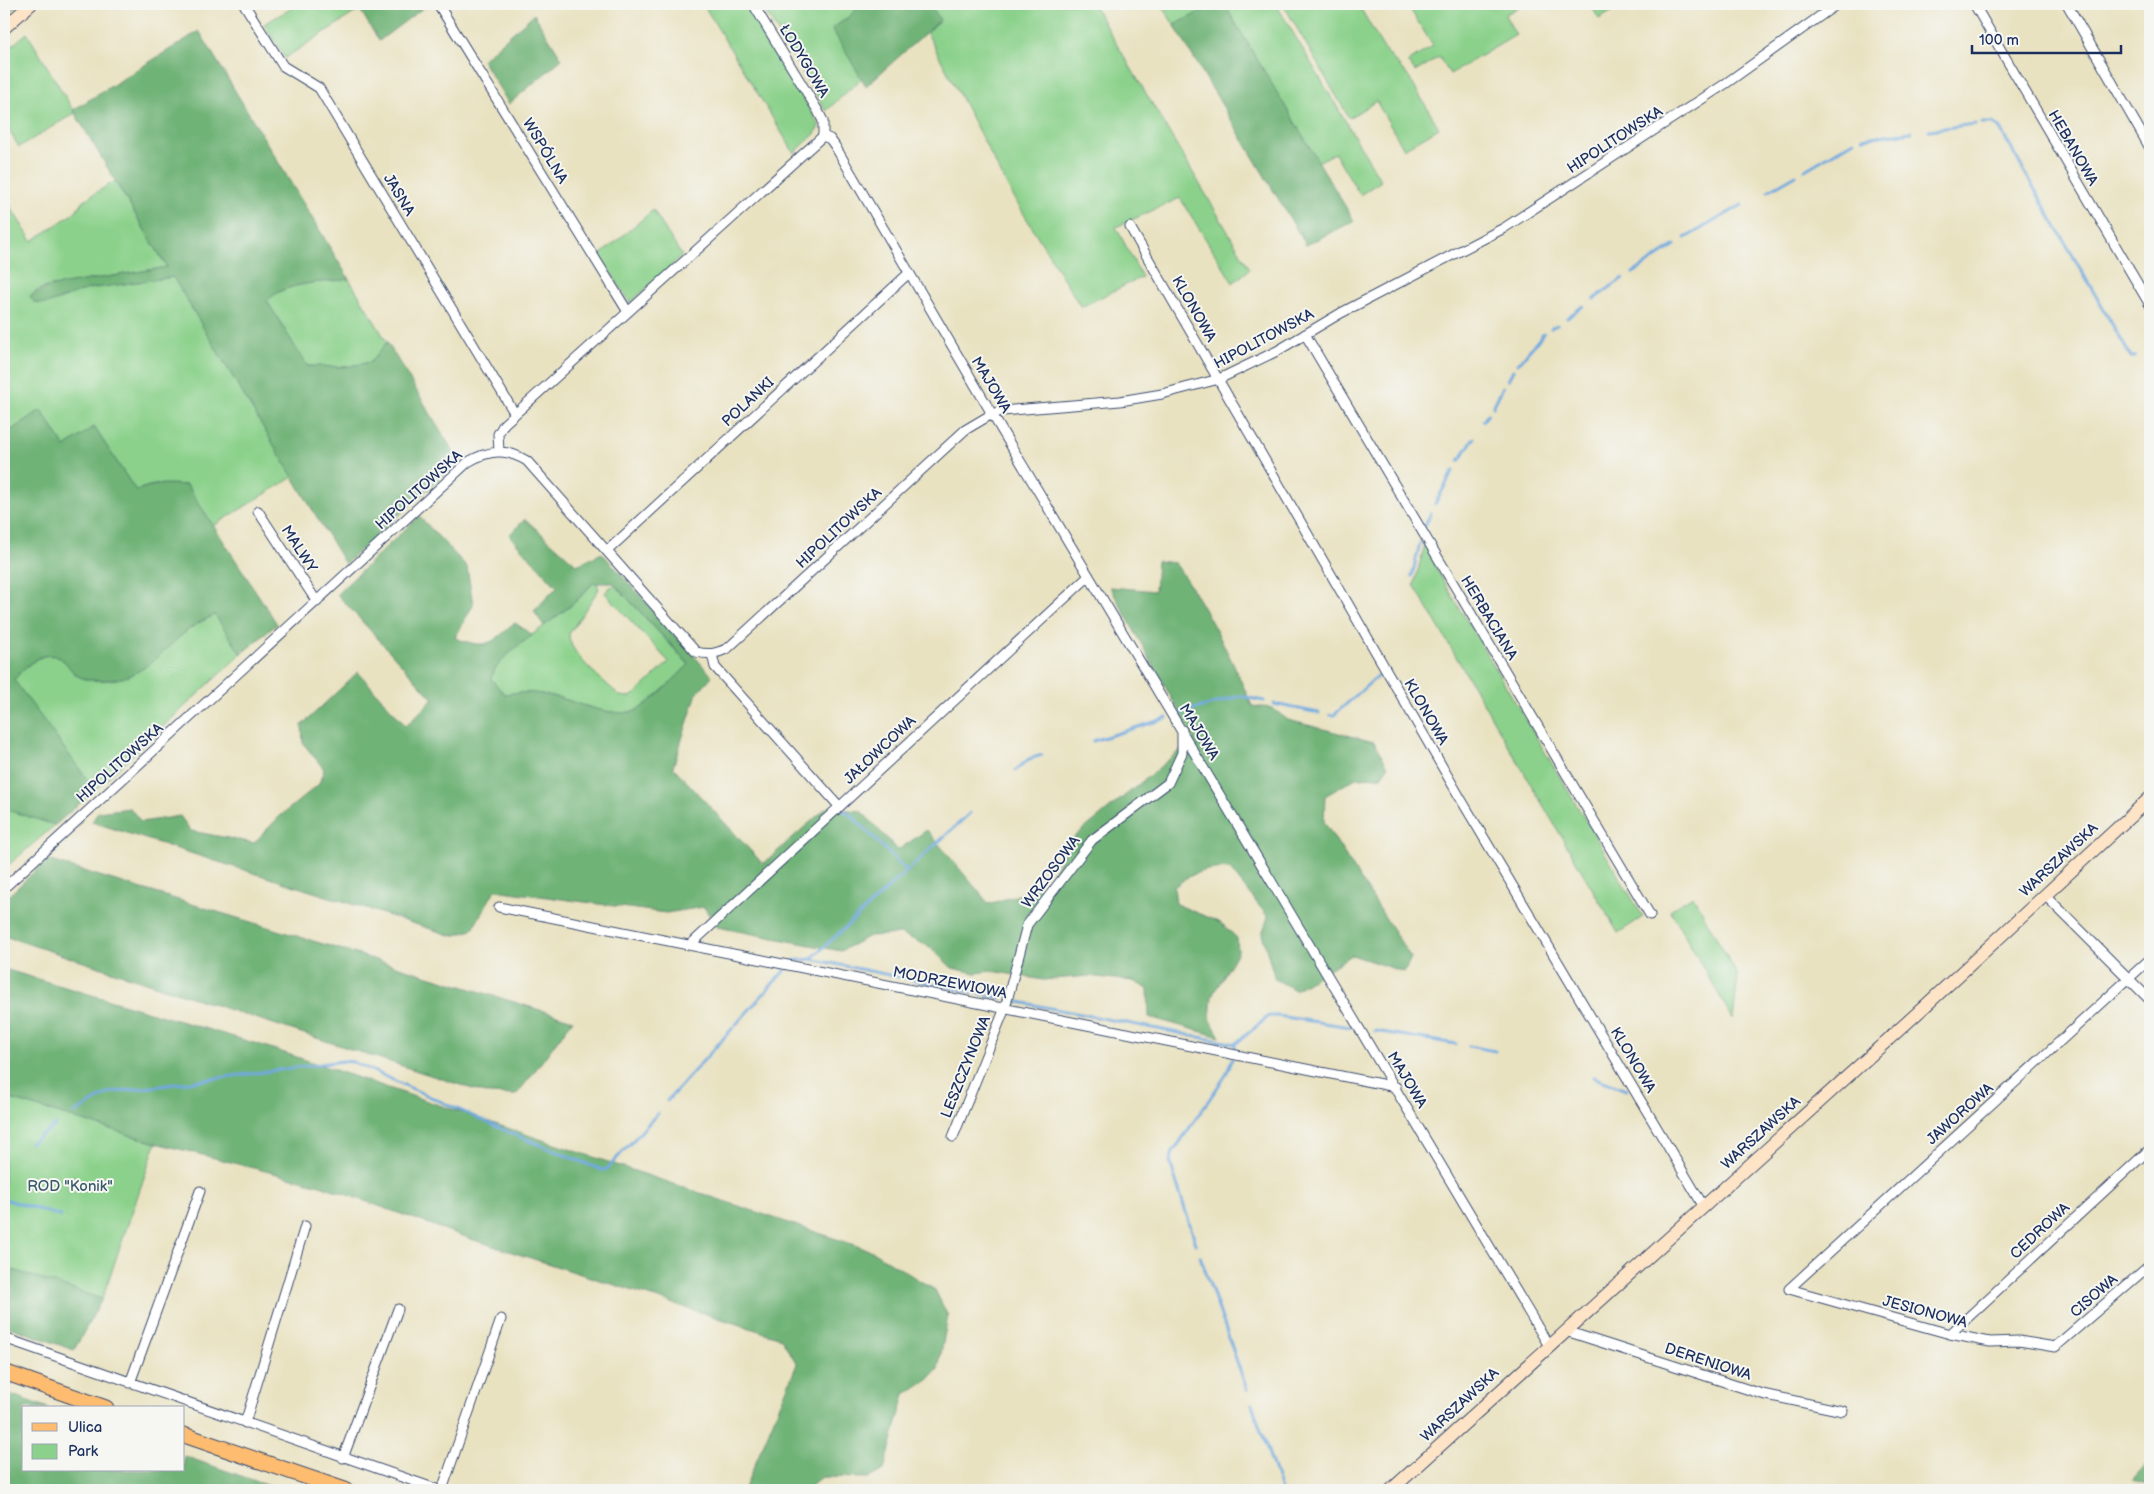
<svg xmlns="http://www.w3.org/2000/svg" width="2154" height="1494" viewBox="0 0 2154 1494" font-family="'Balsamiq Sans',sans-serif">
  <rect width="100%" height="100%" fill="#f6f6f2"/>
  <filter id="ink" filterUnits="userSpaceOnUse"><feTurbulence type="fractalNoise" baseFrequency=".02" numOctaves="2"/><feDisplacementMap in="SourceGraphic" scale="10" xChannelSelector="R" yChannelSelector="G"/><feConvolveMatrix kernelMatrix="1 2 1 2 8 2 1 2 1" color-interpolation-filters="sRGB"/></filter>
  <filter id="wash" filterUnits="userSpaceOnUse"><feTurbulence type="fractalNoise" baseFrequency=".0096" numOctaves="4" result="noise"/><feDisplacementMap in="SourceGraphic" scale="20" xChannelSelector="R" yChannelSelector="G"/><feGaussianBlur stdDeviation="1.12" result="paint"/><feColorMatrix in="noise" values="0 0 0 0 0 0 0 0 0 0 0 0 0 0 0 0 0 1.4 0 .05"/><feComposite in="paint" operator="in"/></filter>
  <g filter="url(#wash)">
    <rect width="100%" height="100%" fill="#e9e2c1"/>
    <path fill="#8bd18b" stroke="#538074" d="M 299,4 L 376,4 L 362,13 L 359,10 L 285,58 L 264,24 Z
      M 703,4 L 747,4 L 818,123 L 819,126 L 815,134 L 794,153 Z
      M 761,4 L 860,4 L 851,15 L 832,29 L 862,78 L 826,111 Z
      M 930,4 L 1093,4 L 1250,269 L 1233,283 L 1180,198 L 1116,227 L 1142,277 L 1081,307 L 1011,193 L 927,33 L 940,20 Z
      M 1161,4 L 1216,4 L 1174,25 Z
      M 1224,4 L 1276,4 L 1381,181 L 1360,195 L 1335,153 L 1318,162 Z
      M 1283,4 L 1358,4 L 1384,49 L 1408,76 L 1439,128 L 1404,149 L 1376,101 L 1349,118 Z
      M 1407,4 L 1523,4 L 1505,15 L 1516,35 L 1450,74 L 1439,57 L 1415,72 L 1408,62 L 1433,46 Z
      M 1590,4 L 1625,4 L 1599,19 Z
      M 27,33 L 75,113 L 19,147 L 4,123 L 4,52 Z
      M 115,181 L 167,267 L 47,287 L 38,290 L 30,297 L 58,300 L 88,289 L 173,277 L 293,477 L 213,526 L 187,485 C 169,484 152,482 136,491 L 94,427 L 65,447 L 41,410 L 4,435 L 4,197 L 32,241 L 74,213 L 84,200 Z
      M 653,210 L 682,256 L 630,303 L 600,255 Z
      M 349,279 L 387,342 L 371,362 L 345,367 L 307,366 L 267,301 C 286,281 323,283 349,279 Z
      M 1425,544 L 1438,572 L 1643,917 L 1618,933 L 1414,585 Z
      M 593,583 L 597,583 L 599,589 L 569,634 C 569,656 605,681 620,696 L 630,697 L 635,694 L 669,662 L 605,593 L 610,587 L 616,586 L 689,665 C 677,676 650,704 637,710 C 612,720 572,699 547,695 C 533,692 518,692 505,695 L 491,679 C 492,659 557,618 574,603 C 581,597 587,590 593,583 Z
      M 215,614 L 241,654 L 95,790 L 13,680 C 26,667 45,645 64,661 C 70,667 72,673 80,677 C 88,681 101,681 110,680 C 145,676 165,646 192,627 C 199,622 207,619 215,614 Z
      M 4,809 L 55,825 L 4,869 Z
      M 1693,896 L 1738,976 L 1733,1019 L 1670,910 Z
      M 4,1097 L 156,1143 L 102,1299 L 4,1267 Z"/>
    <path fill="#70b377" stroke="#46716a" d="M 4,4 L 19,4 L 4,17 Z
      M 376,4 L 428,4 L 379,41 L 362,13 Z
      M 860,4 L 930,4 L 940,20 L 866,86 L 832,29 L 851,15 Z
      M 1216,4 L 1224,4 L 1354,221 L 1306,245 L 1174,25 Z
      M 534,14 L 562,59 L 509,104 L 482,60 Z
      M 199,31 L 349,279 C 325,283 284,281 267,301 L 307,366 L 345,367 L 371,362 L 387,342 L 459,461 L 345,564 L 173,277 L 88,289 L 47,304 L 35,303 L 30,296 L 47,287 L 167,267 L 73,110 Z
      M 41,410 L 65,447 L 94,427 L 136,491 C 152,483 168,484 187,485 L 277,624 L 241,654 L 215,615 C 207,619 199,622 192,627 C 167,645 145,677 114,679 C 104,680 89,682 80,677 C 72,673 70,667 64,661 C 45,645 25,666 14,680 L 95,790 L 55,825 L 4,809 L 4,435 Z
      M 419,516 L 467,567 L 473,605 L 455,638 C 488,650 490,644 515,623 L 533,635 C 521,643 492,665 491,679 L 504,694 C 518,692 533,692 547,695 C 572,699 611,720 637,710 C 648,705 679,675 689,664 L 613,583 L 593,583 L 575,602 L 544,626 L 534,611 L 557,587 L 509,535 L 525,519 L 577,565 L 602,553 L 712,676 L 697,693 L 673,767 L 763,864 L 826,808 L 861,811 L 898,850 L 927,830 L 989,904 L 1044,887 L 1072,839 L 1194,739 L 1110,587 L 1155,591 L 1157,561 L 1175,563 C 1206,608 1231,656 1252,706 L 1272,708 L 1288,720 L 1374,742 L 1388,767 L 1381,777 L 1356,778 L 1325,796 L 1324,822 L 1411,958 L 1404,972 L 1352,955 L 1295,990 L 1275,979 L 1262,934 L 1268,917 L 1230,869 C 1206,867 1192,873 1174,887 L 1176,904 L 1221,923 L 1237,938 L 1238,952 L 1212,996 L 1210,1019 L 1220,1037 L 1149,1017 L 1148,989 L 1133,981 L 1088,976 L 1043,980 L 992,971 L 975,973 L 952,968 L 930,947 L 901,934 L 869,936 L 841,951 L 717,927 L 704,907 L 666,913 L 495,890 L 472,930 L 453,936 L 92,822 L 98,812 L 130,808 L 141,822 L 180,816 L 191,831 L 254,843 L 279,817 L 319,784 L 324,769 L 303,743 L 302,725 L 358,672 L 406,726 L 433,699 L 337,594 Z
      M 47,860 L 573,1020 C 553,1045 536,1071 516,1095 L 488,1094 L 4,936 L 4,900 Z
      M 4,969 L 264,1046 L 872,1251 L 935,1290 L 948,1316 L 938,1369 L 928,1380 L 905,1394 L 884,1470 L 869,1478 L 822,1477 L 806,1490 L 744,1490 L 797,1364 L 781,1338 L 471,1239 L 320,1185 L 156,1143 L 4,1097 Z
      M 4,1267 L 102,1299 L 74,1350 L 4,1325 Z
      M 4,1392 L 48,1408 L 24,1408 L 24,1470 L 184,1470 L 184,1456 L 281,1490 L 4,1490 Z
      M 2150,1460 L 2150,1486 L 2132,1480 Z"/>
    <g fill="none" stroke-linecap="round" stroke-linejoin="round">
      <path stroke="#6fa9df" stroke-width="3" d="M 1982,123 L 1993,123 L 2000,129 L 2131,357 L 2135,357
        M 1929,130 L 1975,124
        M 1863,138 L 1912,132
        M 1805,170 L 1854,141
        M 1768,191 L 1796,175
        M 1685,238 L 1742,205
        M 1633,273 L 1675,245
        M 1594,299 L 1623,278
        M 1567,318 L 1583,306
        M 1551,328 L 1557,325
        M 1518,364 L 1544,333
        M 1508,380 L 1513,370
        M 1493,407 L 1503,387
        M 1483,421 L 1488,414
        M 1459,461 L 1474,438
        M 1435,504 L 1453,471
        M 1424,528 L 1431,513
        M 1412,576 L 1420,543
        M 1274,704 L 1319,713
        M 1178,714 L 1240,696 L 1264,701
        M 1330,715 L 1334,715 L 1380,674
        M 1093,741 L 1167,718
        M 1016,770 L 1029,759 L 1042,755
        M 843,810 L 851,815 L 907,871
        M 811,959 L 970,813
        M 792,961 L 811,959 L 1002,998
        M 1014,1001 L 1235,1044
        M 1375,1031 L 1456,1044
        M 1469,1046 L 1495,1051
        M 1235,1050 L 1235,1044 L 1269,1016 L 1278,1016 L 1350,1027
        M 1593,1077 L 1626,1090
        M 667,1101 L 785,970
        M 75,1113 L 108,1093 L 343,1061 L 353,1062 L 513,1134 L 602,1170 L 607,1169 L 658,1113
        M 30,1143 L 56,1125
        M 4,1199 L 61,1216
        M 1196,1244 L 1170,1162 L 1173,1152 L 1226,1075 L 1232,1059
        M 1200,1256 L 1247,1390
        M 1252,1404 L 1281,1490"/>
    </g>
  </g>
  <g filter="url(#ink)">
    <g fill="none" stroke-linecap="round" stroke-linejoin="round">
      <g stroke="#3a4a6d" stroke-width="11">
        <path id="street" d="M 244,4 L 283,66 L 319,88 L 515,414
          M 438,4 L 628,312
          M 753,4 L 818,111 L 823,121 L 823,136
          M 1974,4 L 2150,305
          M 2067,4 L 2150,148
          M 823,136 L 830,139 L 835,146 L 992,414 L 1549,1346
          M 1130,227 L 1462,801 L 1704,1207
          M 1305,334 L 1650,915
          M 499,451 L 498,434 L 504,424 L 823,136
          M 258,511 L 317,602
          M 607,551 L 909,273
          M 712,654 L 715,667 L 839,806
          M 4,888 L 468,462 C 489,450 506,448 527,461 L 696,652 C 709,655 716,654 728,648 L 965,430 L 992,414 L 1002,411 L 1120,401 L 1162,394 L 1219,379 L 1277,351 L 1341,313 L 1504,228 L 1725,84 L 1837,4
          M 2045,895 L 2150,1000
          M 499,907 L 1396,1087
          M 690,945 L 1089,576
          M 953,1137 L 1005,1008 L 1027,925 L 1092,840 L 1168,783 L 1182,753 L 1182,730
          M 1789,1289 L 2150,959
          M 1789,1289 L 1950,1334 L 1990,1342 L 2019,1341 L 2055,1347 L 2150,1265
          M 1566,1331 L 1762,1394 L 1843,1411
          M 1950,1334 L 2150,1149
          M 4,1338 L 439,1490
          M 130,1383 L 200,1191
          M 245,1423 L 305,1226
          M 343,1458 L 398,1309
          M 442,1490 L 501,1319"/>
      </g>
      <g stroke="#3a4a6d" stroke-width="14">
        <path id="secondary" d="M 4,28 L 31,4
          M 1391,1490 L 1923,1008 L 2150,798"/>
      </g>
      <g stroke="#3a4a6d" stroke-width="17">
        <path id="primary" d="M 4,1372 L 106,1408
          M 184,1435 L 345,1490"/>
      </g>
      <use href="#street" stroke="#fff" stroke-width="9"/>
      <use href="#secondary" stroke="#fee4c6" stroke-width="12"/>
      <use href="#primary" stroke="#fdbc70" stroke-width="15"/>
    </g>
  </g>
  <g text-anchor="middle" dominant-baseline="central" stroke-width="4" stroke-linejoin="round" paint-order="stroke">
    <g font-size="15" fill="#1b2f5e" stroke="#f6f6f2">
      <text transform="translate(804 61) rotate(59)">ŁODYGOWA</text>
      <text transform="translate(1615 140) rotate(-33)">HIPOLITOWSKA</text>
      <text transform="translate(2073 148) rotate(60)">HEBANOWA</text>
      <text transform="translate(545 151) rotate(59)">WSPÓLNA</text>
      <text transform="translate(399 195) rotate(59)">JASNA</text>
      <text transform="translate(1194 309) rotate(60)">KLONOWA</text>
      <text transform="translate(1264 339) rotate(-28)">HIPOLITOWSKA</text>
      <text transform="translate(991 385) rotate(59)">MAJOWA</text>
      <text transform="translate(748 402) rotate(-43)">POLANKI</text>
      <text transform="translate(419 490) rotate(-42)">HIPOLITOWSKA</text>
      <text transform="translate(839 528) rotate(-43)">HIPOLITOWSKA</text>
      <text transform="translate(299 549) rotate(57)">MALWY</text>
      <text transform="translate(1489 618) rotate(59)">HERBACIANA</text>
      <text transform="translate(1426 712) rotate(60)">KLONOWA</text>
      <text transform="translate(1199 732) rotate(59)">MAJOWA</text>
      <text transform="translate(880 750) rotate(-43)">JAŁOWCOWA</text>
      <text transform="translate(120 763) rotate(-42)">HIPOLITOWSKA</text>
      <text transform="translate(2059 860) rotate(-43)">WARSZAWSKA</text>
      <text transform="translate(1051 872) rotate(-53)">WRZOSOWA</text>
      <text transform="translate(950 983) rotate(11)">MODRZEWIOWA</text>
      <text transform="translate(1633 1060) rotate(59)">KLONOWA</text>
      <text transform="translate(966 1067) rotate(-68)">LESZCZYNOWA</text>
      <text transform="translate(1407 1080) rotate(59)">MAJOWA</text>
      <text transform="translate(1960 1114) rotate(-42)">JAWOROWA</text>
      <text transform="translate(1761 1133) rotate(-42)">WARSZAWSKA</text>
      <text transform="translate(2040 1231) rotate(-43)">CEDROWA</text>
      <text transform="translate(2094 1296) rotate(-41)">CISOWA</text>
      <text transform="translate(1925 1312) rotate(15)">JESIONOWA</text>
      <text transform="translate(1708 1362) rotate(18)">DERENIOWA</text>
      <text transform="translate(1460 1405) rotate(-43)">WARSZAWSKA</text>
    </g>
    <g font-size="15" fill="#375869" stroke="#f6f6f2">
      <text x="70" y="1186">ROD "Konik"</text>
    </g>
  </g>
  <rect width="2154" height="1494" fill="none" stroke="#f6f6f2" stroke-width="20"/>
  <rect x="22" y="1406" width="162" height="65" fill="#f6f6f2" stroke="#9ea6b7"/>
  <rect x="32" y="1423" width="25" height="8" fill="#fdbc70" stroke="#9ea6b7"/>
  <text x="68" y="1432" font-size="15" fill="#1b2f5e">Ulica</text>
  <rect x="32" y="1444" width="25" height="15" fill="#8bd18b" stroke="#9ea6b7"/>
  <text x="68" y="1456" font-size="15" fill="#1b2f5e">Park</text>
  <path d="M1972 45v8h149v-8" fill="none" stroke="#1b2f5e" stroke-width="2.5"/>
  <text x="1979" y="45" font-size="15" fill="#1b2f5e" stroke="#f6f6f2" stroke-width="4" paint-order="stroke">100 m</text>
</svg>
